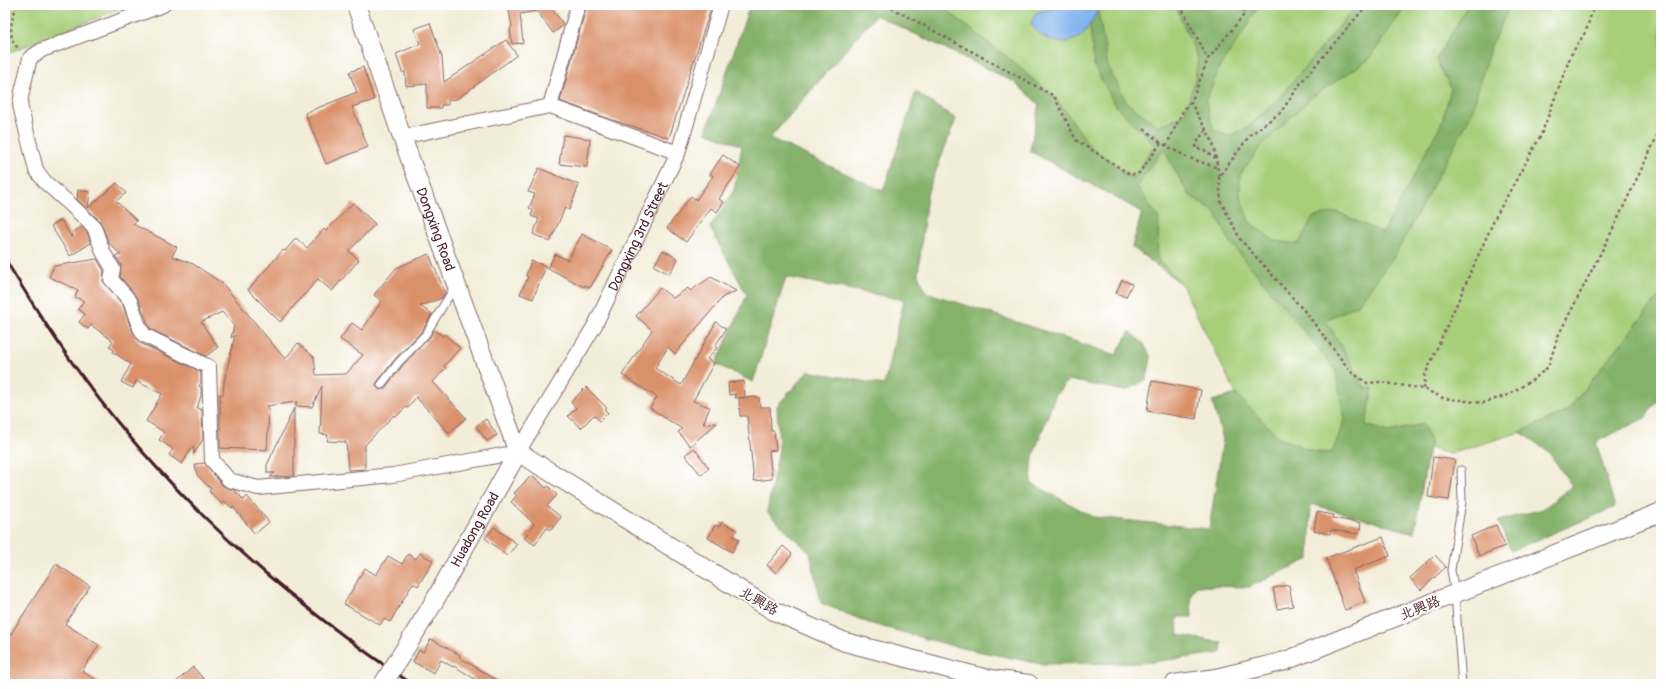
<svg xmlns="http://www.w3.org/2000/svg" width="1666" height="689" viewBox="0 0 1666 689" font-family="Pangolin,'LXGW WenKai TC',sans-serif">
  <rect width="100%" height="100%" fill="#fff"/>
  <filter id="ink" filterUnits="userSpaceOnUse"><feTurbulence type="fractalNoise" baseFrequency=".025" numOctaves="2"/><feDisplacementMap in="SourceGraphic" scale="8" xChannelSelector="R" yChannelSelector="G"/><feConvolveMatrix kernelMatrix="1 2 1 2 8 2 1 2 1" color-interpolation-filters="sRGB"/></filter>
  <filter id="wash" filterUnits="userSpaceOnUse"><feTurbulence type="fractalNoise" baseFrequency=".012" numOctaves="4" result="noise"/><feDisplacementMap in="SourceGraphic" scale="16" xChannelSelector="R" yChannelSelector="G"/><feGaussianBlur stdDeviation="0.9" result="paint"/><feColorMatrix in="noise" values="0 0 0 0 0 0 0 0 0 0 0 0 0 0 0 0 0 1.4 0 .05"/><feComposite in="paint" operator="in"/></filter>
  <g filter="url(#wash)">
    <rect width="100%" height="100%" fill="#f2edd8"/>
    <path fill="#a7cf7a" stroke="#787752" d="M 5,5 L 130,5 L 5,54 Z
      M 884,5 L 1661,5 L 1661,294 L 1567,411 L 1520,432 L 1450,454 L 1429,448 L 1430,443 L 1424,424 L 1389,432 L 1345,419 L 1332,453 L 1315,452 L 1280,438 L 1236,394 L 1181,283 L 1132,247 L 1143,212 L 1030,151 L 1039,104 L 1013,81 L 876,15 Z"/>
    <path fill="#85b26a" stroke="#68684a" fill-rule="evenodd" d="M 750,5 L 940,5 L 1013,62 L 1058,101 L 1090,146 L 1133,179 L 1154,145 L 1116,106 L 1094,66 L 1090,24 L 1098,11 L 1108,66 L 1127,103 L 1158,126 L 1184,116 L 1195,79 L 1198,59 L 1175,5 L 1259,5 L 1242,34 L 1219,68 L 1206,101 L 1213,129 L 1228,136 L 1247,128 L 1282,95 L 1357,5 L 1407,5 L 1368,60 L 1312,97 L 1261,146 L 1240,175 L 1240,195 L 1249,222 L 1274,241 L 1299,244 L 1313,217 L 1337,212 L 1383,233 L 1442,122 L 1451,88 L 1436,60 L 1468,5 L 1510,5 L 1490,48 L 1471,115 L 1394,257 L 1357,305 L 1326,320 L 1365,387 L 1373,388 L 1366,425 L 1389,432 L 1424,424 L 1430,443 L 1414,533 L 1311,504 L 1309,559 L 1249,587 L 1196,586 L 1191,595 L 1192,617 L 1177,617 L 1178,635 L 1222,643 L 1221,653 L 1143,663 L 1041,664 L 953,646 L 869,623 L 821,603 L 810,553 L 767,512 L 779,449 L 777,406 L 808,371 L 884,385 L 904,300 L 786,277 L 753,382 L 716,364 L 747,295 L 710,228 L 734,190 L 742,146 L 706,132 ZM 876,15 L 1013,81 L 1039,104 L 1030,151 L 1142,212 L 1132,247 L 1181,283 L 1157,258 L 1159,219 L 1137,186 L 1164,148 L 1173,167 L 1189,195 L 1214,211 L 1231,243 L 1335,369 L 1345,419 L 1332,453 L 1315,452 L 1280,438 L 1236,394 L 1212,401 L 1223,439 L 1209,529 L 1094,517 L 1031,483 L 1033,456 L 1055,396 L 1068,380 L 1126,391 L 1147,379 L 1151,358 L 1144,344 L 1130,331 L 1116,355 L 926,292 L 918,274 L 927,194 L 956,119 L 916,92 L 883,191 L 770,138 Z
      M 1661,294 L 1661,395 L 1645,418 L 1596,442 L 1615,507 L 1511,551 L 1498,521 L 1543,509 L 1572,486 L 1548,451 L 1520,432 L 1567,411 Z"/>
    <path fill="#82b3ed" stroke="#66698c" d="M 1059,5 L 1097,5 L 1098,11 C 1093,18 1088,30 1082,35 C 1064,49 1041,41 1031,23 L 1037,12 L 1053,9 Z"/>
    <g id="blocks">
      <path fill="#da916a" d="M 508,5 L 549,5 L 564,25 L 553,33 L 537,11 L 520,14 L 523,43 L 512,44 L 510,28 L 512,27 Z
        M 587,5 L 712,5 L 669,138 L 610,119 L 560,101 Z
        M 430,23 L 442,57 L 444,82 L 506,40 L 517,55 L 457,99 L 448,100 L 448,105 L 441,105 L 441,108 L 427,108 L 427,84 L 406,86 L 405,72 L 402,72 L 396,54 L 420,44 L 414,29 Z
        M 363,67 L 374,100 L 352,107 L 368,147 L 326,164 L 305,113 L 357,92 L 349,72 Z
        M 563,135 L 590,139 L 587,167 L 559,164 Z
        M 723,155 L 740,167 L 719,199 L 724,202 L 717,212 L 711,208 L 686,242 L 667,228 L 691,196 L 696,200 L 713,176 L 710,174 Z
        M 539,168 L 579,185 L 569,210 L 565,208 L 550,242 L 533,234 L 539,219 L 531,216 L 533,210 L 529,208 L 535,194 L 528,192 Z
        M 117,183 L 126,193 L 116,201 L 137,221 L 133,224 L 177,247 L 172,256 L 193,264 L 222,283 L 285,359 L 298,343 L 314,357 L 316,375 L 346,374 L 363,355 L 340,339 L 352,323 L 362,330 L 382,301 L 374,295 L 396,268 L 429,254 L 445,293 L 442,298 L 420,306 L 432,314 L 422,331 L 395,359 L 377,382 L 376,386 L 380,390 L 385,388 L 403,365 L 430,337 L 434,330 L 443,336 L 444,334 L 460,348 L 444,366 L 446,368 L 433,382 L 466,418 L 449,433 L 416,397 L 408,408 L 406,407 L 396,417 L 394,415 L 365,445 L 365,469 L 348,470 L 346,442 L 327,441 L 328,435 L 320,434 L 322,386 L 312,407 L 295,406 L 297,402 L 266,406 L 269,408 L 267,450 L 220,448 L 220,394 L 223,395 L 224,382 L 235,335 L 231,338 L 234,326 L 222,312 L 201,322 L 218,347 L 206,356 L 150,329 L 138,298 L 120,277 L 121,265 L 115,256 L 121,255 L 109,243 L 100,221 L 77,199 L 78,190 L 90,192 L 88,208 Z
        M 353,203 L 375,224 L 349,251 L 359,260 L 332,291 L 318,279 L 280,322 L 248,290 L 283,250 L 285,251 L 296,238 L 307,248 L 324,229 L 326,231 Z
        M 61,220 L 72,238 L 73,232 L 81,227 L 87,232 L 91,243 L 70,256 L 51,226 Z
        M 582,234 L 612,250 L 590,288 L 585,285 L 584,287 L 548,268 L 555,254 L 568,260 Z
        M 663,250 L 678,259 L 669,274 L 654,266 Z
        M 97,259 L 104,271 L 103,281 L 123,305 L 131,329 L 137,339 L 140,343 L 201,372 L 201,383 L 199,386 L 201,387 L 201,396 L 197,408 L 202,410 L 203,439 L 194,454 L 193,446 L 182,464 L 169,455 L 173,449 L 159,440 L 164,432 L 146,421 L 162,394 L 136,381 L 133,388 L 121,382 L 131,364 L 113,352 L 114,350 L 109,346 L 113,341 L 91,325 L 88,329 L 79,322 L 85,314 L 78,309 L 84,301 L 75,297 L 78,290 L 49,277 L 54,266 Z
        M 531,261 L 546,266 L 533,299 L 520,294 L 528,277 L 526,276 Z
        M 711,277 L 736,291 L 723,297 L 675,354 L 668,347 L 655,368 L 681,385 L 716,322 L 726,329 L 715,346 L 717,348 L 707,359 L 714,363 L 693,401 L 710,407 L 703,424 L 717,423 L 690,446 L 678,432 L 682,429 L 650,408 L 657,397 L 622,375 L 652,330 L 636,316 L 660,288 L 673,298 L 688,288 L 690,291 Z
        M 1122,280 L 1132,284 L 1126,297 L 1116,293 Z
        M 744,381 L 745,397 L 735,398 L 735,394 L 729,395 L 728,383 Z
        M 1152,381 L 1201,390 L 1196,419 L 1147,411 Z
        M 586,387 L 607,408 L 605,410 L 608,413 L 600,421 L 594,415 L 581,428 L 568,416 L 576,408 L 571,402 Z
        M 759,397 L 760,407 L 770,407 L 771,431 L 774,431 L 776,450 L 769,451 L 772,479 L 754,481 L 747,416 L 740,416 L 739,398 Z
        M 294,408 L 294,476 L 270,477 L 275,473 L 267,473 L 267,465 Z
        M 486,419 L 497,435 L 487,441 L 476,426 Z
        M 694,448 L 709,468 L 701,475 L 685,455 Z
        M 1433,457 L 1455,460 L 1449,500 L 1428,497 Z
        M 205,463 L 223,486 L 234,490 L 244,500 L 247,496 L 269,522 L 255,534 L 233,507 L 232,508 L 224,501 L 222,504 L 209,491 L 211,489 L 197,475 L 195,464 Z
        M 532,475 L 546,488 L 548,486 L 557,495 L 547,506 L 561,517 L 551,530 L 547,528 L 535,545 L 524,538 L 534,524 L 511,502 L 517,495 L 514,493 Z
        M 1317,512 L 1334,515 L 1333,518 L 1361,523 L 1359,534 L 1331,530 L 1330,534 L 1314,531 Z
        M 722,522 L 737,530 L 733,536 L 739,539 L 732,552 L 708,538 L 715,525 L 719,527 Z
        M 1496,525 L 1505,546 L 1479,556 L 1471,536 Z
        M 494,527 L 517,544 L 507,556 L 485,538 Z
        M 1383,537 L 1390,556 L 1353,570 L 1365,602 L 1345,610 L 1326,558 Z
        M 783,546 L 792,554 L 776,573 L 767,565 Z
        M 420,553 L 433,561 L 418,586 L 413,583 L 390,622 L 384,619 L 380,625 L 344,604 L 365,568 L 376,575 L 388,556 L 402,564 L 408,554 L 416,559 Z
        M 1435,555 L 1446,567 L 1421,590 L 1410,578 Z
        M 56,564 L 90,586 L 65,624 L 99,645 L 82,671 L 102,684 L 5,684 L 5,643 Z
        M 1289,585 L 1293,606 L 1277,609 L 1273,588 Z
        M 431,639 L 460,655 L 459,657 L 503,684 L 472,684 L 475,679 L 454,666 L 453,667 L 441,660 L 434,673 L 413,662 L 419,650 L 423,652 Z
        M 193,667 L 208,684 L 174,684 Z"/>
    </g>
  </g>
  <g filter="url(#ink)">
    <use href="#blocks" fill-opacity="0" stroke="#856768" stroke-width="1"/>
    <g fill="none" stroke-linecap="round" stroke-linejoin="round">
      <g stroke="#856768" stroke-width="9">
        <path id="service" d="M 381,385 L 399,362 L 426,334 L 455,286
          M 1461,470 L 1462,502 L 1451,570 L 1455,594 L 1462,684"/>
      </g>
      <g stroke="#856768" stroke-width="16">
        <g id="minor">
          <path id="s1" d="M 163,5 L 42,50 L 30,58 L 22,92 L 20,105 L 36,170 L 45,182 L 71,205 L 94,227 L 103,252 L 113,269 L 111,279 L 130,301 L 139,326 L 144,335 L 209,367 L 212,460 L 229,480 L 258,488 L 393,475 L 518,452 L 595,325 L 678,153 L 721,5"/>
          <path d="M 550,106 L 578,5"/>
          <path d="M 402,137 L 550,106 L 678,153"/>
        </g>
      </g>
      <g stroke="#856768" stroke-width="20">
        <g id="tertiary">
          <path id="s2" d="M 356,5 L 402,137 L 518,452"/>
          <path d="M 518,452 L 774,611 L 845,642 L 984,678 L 1029,684"/>
          <path id="s3" d="M 431,607 L 518,452"/>
          <path d="M 1174,684 L 1216,678 L 1285,661 L 1661,512"/>
        </g>
      </g>
      <path stroke="#856768" stroke-width="2.5" stroke-dasharray="3 3" stroke-linecap="butt" d="M 17,5 C 11,20 6,38 20,50
        M 886,5 L 1054,96 L 1076,140 L 1131,175 L 1139,173 L 1161,143 L 1187,157 L 1218,168
        M 1180,5 L 1208,59
        M 1367,5 L 1303,80 L 1281,112 L 1250,135 L 1219,177 L 1221,202 L 1240,239 L 1307,314 L 1351,372 L 1367,383 L 1380,382 L 1424,389 L 1443,398 L 1483,403 L 1508,395 L 1534,379 L 1548,367 L 1558,336 L 1609,237 L 1661,128
        M 1144,129 L 1161,143
        M 1206,130 L 1199,139 L 1195,148 L 1204,150 L 1215,158
        M 1166,146 L 1184,109 L 1191,102
        M 1219,176 L 1213,142 L 1191,103 L 1208,59 L 1243,16 L 1246,5
        M 1424,389 L 1425,375 L 1495,218 L 1541,135 L 1571,55 L 1586,31 L 1594,5"/>
      <use href="#service" stroke="#fff" stroke-width="7"/>
      <use href="#minor" stroke="#fff" stroke-width="14"/>
      <use href="#tertiary" stroke="#fff" stroke-width="18"/>
      <path stroke="#4a1f2b" stroke-width="3" d="M 5,259 C 31,302 57,343 87,383 C 176,503 288,601 412,684"/>
      <g stroke="#856768" stroke-width="20" stroke-linecap="butt">
        <path id="tertiary-bridge" d="M 383,684 L 431,607"/>
      </g>
      <use href="#tertiary-bridge" stroke="#fff" stroke-width="18"/>
    </g>
  </g>
  <g text-anchor="middle" dominant-baseline="central" stroke-width="4" stroke-linejoin="round" paint-order="stroke">
    <g font-size="14" fill="#4a1f2b" stroke="#fff">
      <text stroke="none"><textPath href="#s2" startOffset="238">Dongxing Road</textPath></text>
      <text stroke="none"><textPath href="#s1" startOffset="1194">Dongxing 3rd Street</textPath></text>
      <text stroke="none"><textPath href="#s3" startOffset="89">Huadong Road</textPath></text>
      <text transform="translate(759 601) rotate(30)">北興路</text>
      <text transform="translate(1420 608) rotate(-22)">北興路</text>
    </g>
  </g>
  <rect width="1666" height="689" fill="none" stroke="#fff" stroke-width="20"/>
</svg>
